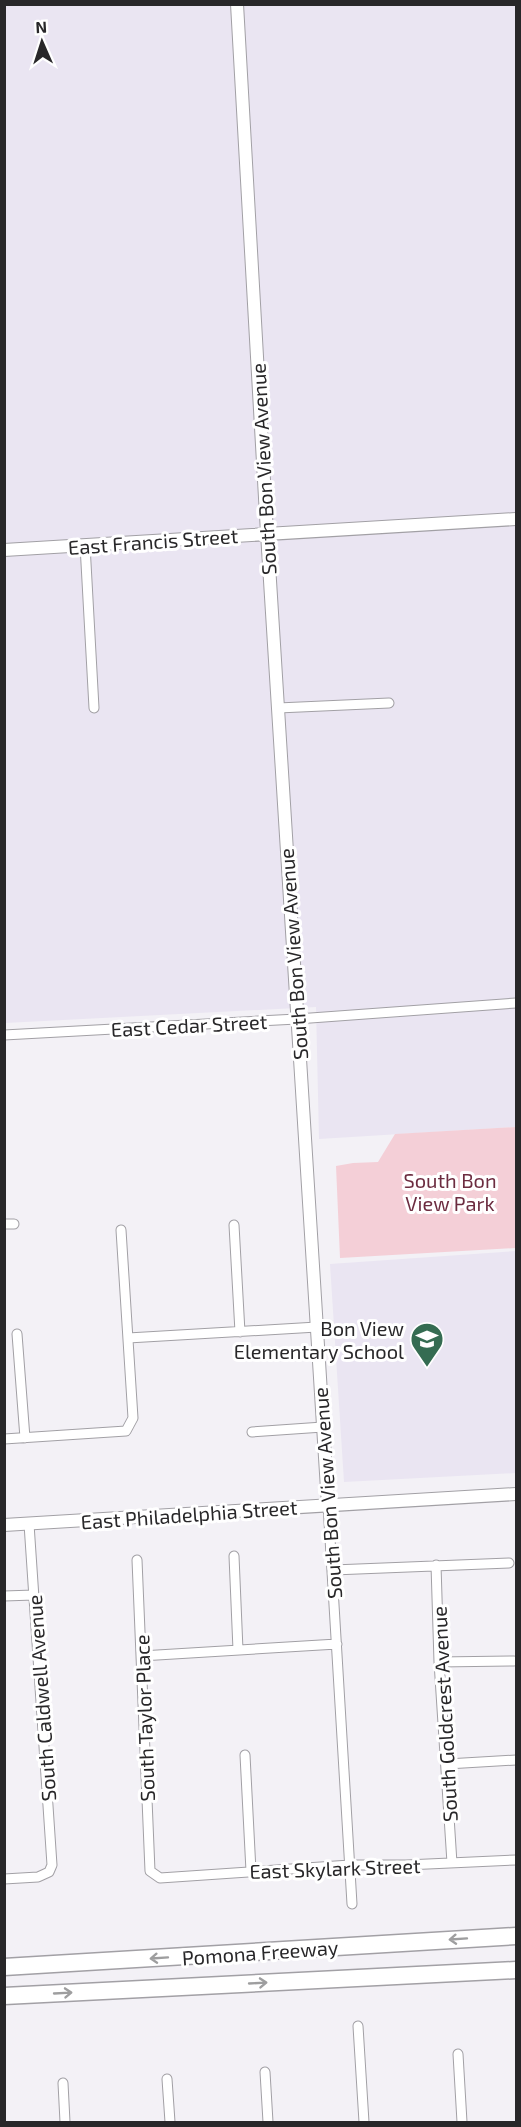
<svg xmlns="http://www.w3.org/2000/svg" width="521" height="2127" viewBox="0 0 521 2127" font-family="'Exo 2',sans-serif">
  <rect width="100%" height="100%" fill="#f3f1f6"/>
  <path fill="#eae5f2" d="M 4,5 L 516,5 L 516,1127 L 319,1139 L 316,1007 L 5,1023 Z
    M 516,1251 L 516,1473 L 344,1482 L 330,1264 Z"/>
  <path fill="#f4cfd7" d="M 516,1127 L 516,1248 L 340,1258 L 336,1166 L 353,1163 L 378,1162 L 395,1134 Z"/>
  <g fill="none" stroke-linecap="round" stroke-linejoin="round">
    <g stroke="#a2a0a5" stroke-width="11">
      <path id="minor" d="M 85,545 L 94,708
        M 278,708 L 389,703
        M 4,1035 L 297,1019 L 516,1003
        M 4,1224 L 14,1224
        M 234,1225 L 240,1332
        M 17,1334 L 25,1438
        M 128,1338 L 317,1327
        M 252,1432 L 323,1427
        M 4,1439 L 126,1431 L 133,1418 L 121,1230
        M 328,1505 L 352,1904
        M 234,1556 L 238,1650
        M 137,1560 L 150,1871 L 160,1878 L 350,1865 L 406,1865 L 516,1860
        M 436,1565 L 439,1662 L 452,1863
        M 333,1570 L 509,1563
        M 4,1596 L 34,1595
        M 141,1656 L 337,1644
        M 439,1662 L 514,1661
        M 245,1755 L 251,1871
        M 447,1764 L 516,1760
        M 4,1879 L 38,1877 L 49,1872 L 52,1865 L 29,1524
        M 358,2026 L 364,2122
        M 458,2054 L 462,2122
        M 265,2072 L 268,2122
        M 167,2079 L 170,2122
        M 63,2083 L 65,2122"/>
    </g>
    <g stroke="#a2a0a5" stroke-width="14">
      <path id="tertiary" d="M 237,4 L 267,533 L 328,1505
        M 4,550 L 516,519
        M 4,1525 L 516,1494"/>
    </g>
    <g stroke="#a2a0a5" stroke-width="19">
      <path id="motorway" d="M 4,1967 L 516,1936
        M 4,1996 L 516,1970"/>
    </g>
    <use href="#minor" stroke="#fff" stroke-width="9"/>
    <use href="#tertiary" stroke="#fff" stroke-width="12"/>
    <use href="#motorway" stroke="#fff" stroke-width="16"/>
  </g>
  <defs><path id="oneway-shaft" d="M-6 0H5M1.5-3L5.5 0L1.5 3" fill="none" stroke-width="1.6" stroke-linecap="round" stroke-linejoin="round" transform="scale(1.5)"/></defs>
  <g stroke="#9e9e9f">
    <use href="#oneway-shaft" transform="translate(458 1939) rotate(176)"/>
    <use href="#oneway-shaft" transform="translate(159 1958) rotate(176)"/>
    <use href="#oneway-shaft" transform="translate(258 1983) rotate(-3)"/>
    <use href="#oneway-shaft" transform="translate(63 1993) rotate(-3)"/>
  </g>
  <defs>
    <g id="school-pin" transform="scale(1.725)"><path d="M0 17L-7.5 6A9.5 9.5 0 1 1 7.5 6Z" fill="#356c52" stroke="#fff"/><path d="M0-5L7-2L0 1L-7-2ZM-4 1L0 2.5L4 1V4Q0 6-4 4Z" fill="#fff"/></g>
  </defs>
  <g fill-rule="evenodd">
    <use href="#school-pin" x="427" y="1339"/>
  </g>
  <g text-anchor="middle" dominant-baseline="central" stroke-width="6" stroke-linejoin="round" paint-order="stroke">
    <g font-size="20" fill="#282729" stroke="#fff">
      <text transform="translate(263 469) rotate(-93)">South Bon View Avenue</text>
      <text transform="translate(153 541) rotate(-4)">East Francis Street</text>
      <text transform="translate(293 954) rotate(-94)">South Bon View Avenue</text>
      <text transform="translate(189 1025) rotate(-3)">East Cedar Street</text>
      <text transform="translate(327 1493) rotate(-94)">South Bon View Avenue</text>
      <text transform="translate(189 1514) rotate(-4)">East Philadelphia Street</text>
      <text transform="translate(41 1698) rotate(-94)">South Caldwell Avenue</text>
      <text transform="translate(444 1714) rotate(-93)">South Goldcrest Avenue</text>
      <text transform="translate(144 1718) rotate(-92)">South Taylor Place</text>
      <text transform="translate(335 1868) rotate(-2)">East Skylark Street</text>
      <text transform="translate(260 1952) rotate(-4)">Pomona Freeway</text>
    </g>
    <g font-size="20" fill="#6c2c40" stroke="#fff">
      <text x="450" y="1180">South Bon<tspan x="450" dy="23">View Park</tspan></text>
    </g>
    <g font-size="20" fill="#282729" stroke="#fff" text-anchor="end">
      <text x="404" y="1328">Bon View<tspan x="404" dy="23">Elementary School</tspan></text>
    </g>
  </g>
  <rect width="521" height="2127" fill="none" stroke="#282729" stroke-width="12"/>
  <g transform="translate(42 42) rotate(357)" stroke="#ffffff" stroke-width="4.5" paint-order="stroke">
  <path d="M0-4.5L10 22L0 15L-10 22Z" fill="#282729"/>
  <text y="-9" font-size="16" font-weight="bold" text-anchor="middle" fill="#282729">N</text>
  </g>
</svg>
